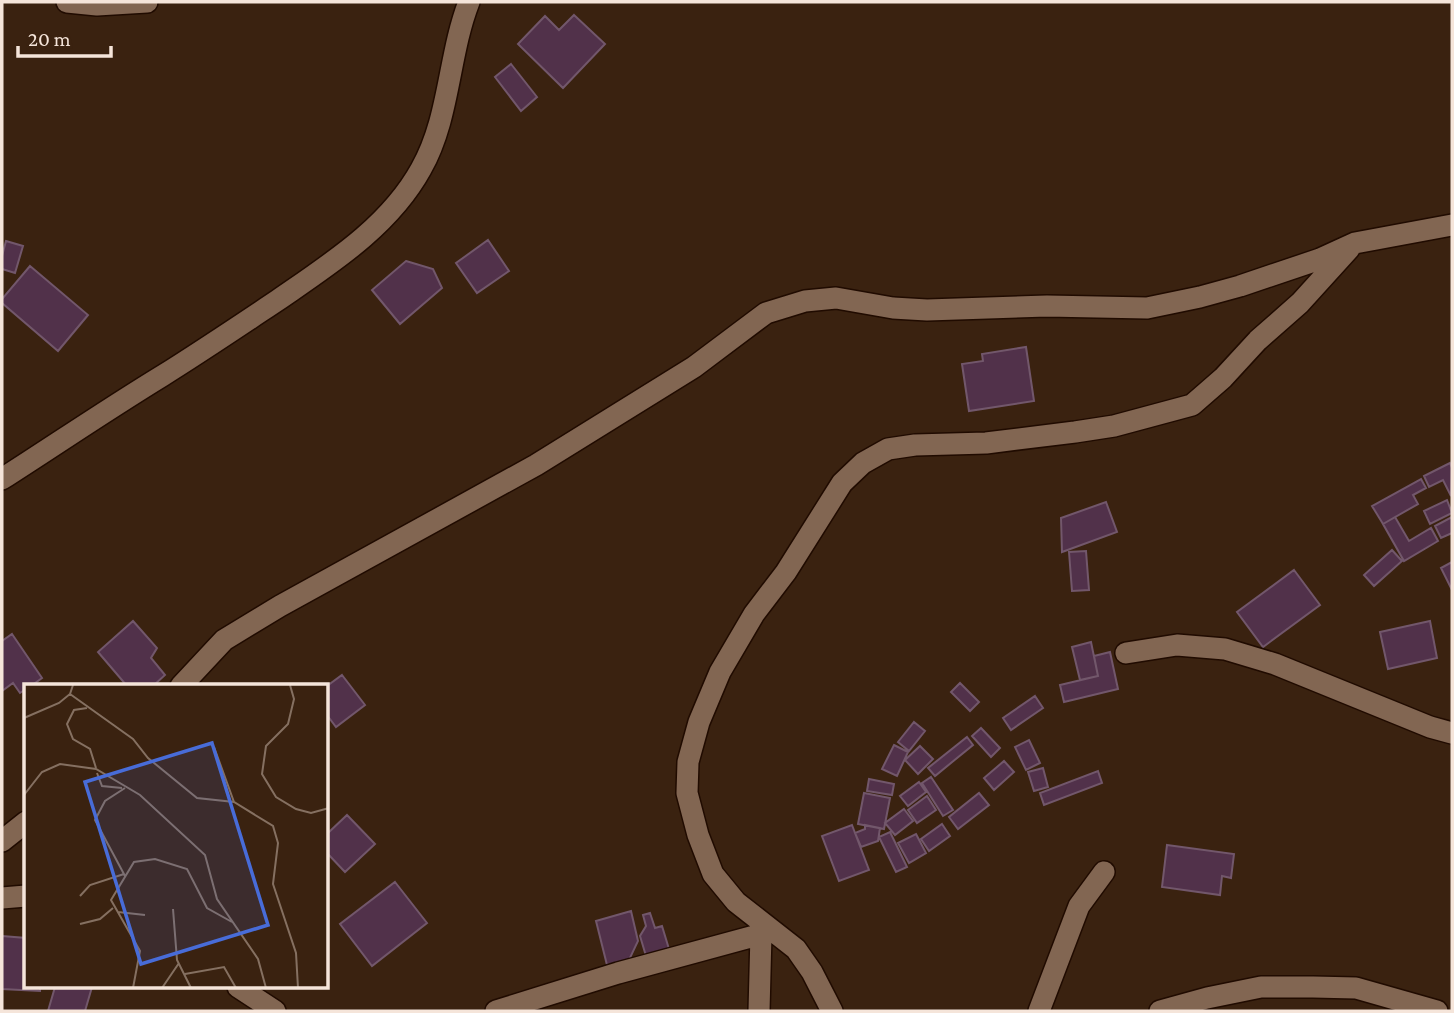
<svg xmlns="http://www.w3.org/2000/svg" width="1454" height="1013" viewBox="0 0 1454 1013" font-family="'Crimson Pro',serif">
  <rect width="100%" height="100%" fill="#3a2210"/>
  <path fill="#51314a" stroke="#72576b" stroke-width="2" d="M 574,15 L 605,44 L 563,88 L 518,44 L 545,16 L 559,30 Z
    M 511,64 L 537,97 L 521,111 L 495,77 Z
    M 488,240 L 509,271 L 477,293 L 456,263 Z
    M 6,241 L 23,246 L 15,273 L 2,269 L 2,256 Z
    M 406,261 L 433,269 L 442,288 L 400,324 L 372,290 Z
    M 30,266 L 88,315 L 58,351 L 2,303 L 2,299 Z
    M 1026,347 L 1034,401 L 969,411 L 962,364 L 983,361 L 982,354 Z
    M 1450,463 L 1452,468 L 1451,496 L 1443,480 L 1429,487 L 1424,476 Z
    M 1421,479 L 1426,488 L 1413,495 L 1418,504 L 1383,524 L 1372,506 Z
    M 1447,500 L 1452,513 L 1430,524 L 1424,511 Z
    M 1106,502 L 1117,532 L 1062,552 L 1061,518 Z
    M 1395,517 L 1409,541 L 1431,528 L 1438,541 L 1404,561 L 1383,524 Z
    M 1452,517 L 1452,533 L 1441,538 L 1435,526 Z
    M 1392,550 L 1402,561 L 1374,586 L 1364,575 Z
    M 1086,551 L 1089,590 L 1072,591 L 1069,552 Z
    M 1452,562 L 1452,590 L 1441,568 Z
    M 1294,570 L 1320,605 L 1263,647 L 1237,612 Z
    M 133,621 L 157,648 L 151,658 L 165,675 L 153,686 L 127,686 L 98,652 Z
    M 1430,621 L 1437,658 L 1388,669 L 1380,632 Z
    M 12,634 L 42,678 L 31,686 L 26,686 L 26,689 L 20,693 L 13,683 L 2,691 L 2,641 Z
    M 1091,642 L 1098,676 L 1080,680 L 1072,647 Z
    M 1110,652 L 1118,689 L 1064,702 L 1060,685 L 1098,676 L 1094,656 Z
    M 342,675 L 365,705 L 336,727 L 327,715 L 327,686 Z
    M 960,683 L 979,702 L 970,711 L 951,692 Z
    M 1035,696 L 1043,708 L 1011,730 L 1003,718 Z
    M 914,722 L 925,731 L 909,751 L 898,742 Z
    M 981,728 L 1000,748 L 991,757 L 972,736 Z
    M 967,737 L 973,745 L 935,776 L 928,768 Z
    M 1029,740 L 1040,763 L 1026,770 L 1015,747 Z
    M 894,745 L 908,752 L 897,776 L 882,769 Z
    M 920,746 L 933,759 L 918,774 L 905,760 Z
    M 1004,761 L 1014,772 L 994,790 L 984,778 Z
    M 1043,768 L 1048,787 L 1034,791 L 1028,772 Z
    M 1098,771 L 1102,783 L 1044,805 L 1040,793 Z
    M 931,777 L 953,810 L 943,816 L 922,783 Z
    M 869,779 L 894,784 L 892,795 L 867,791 Z
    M 919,782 L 926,792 L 908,806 L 900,796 Z
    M 864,793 L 890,798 L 884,829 L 858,824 Z
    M 979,793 L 989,805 L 958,829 L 949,817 Z
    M 927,796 L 936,810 L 917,823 L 908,810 Z
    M 904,809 L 913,821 L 895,835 L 885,823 Z
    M 347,815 L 375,844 L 345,872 L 327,853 L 327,834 Z
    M 942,824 L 950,836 L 929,851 L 921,839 Z
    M 852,825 L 869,870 L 839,881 L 822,836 Z
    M 865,825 L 880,828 L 878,841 L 861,847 L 855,833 L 865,829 Z
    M 890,832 L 907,867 L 896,872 L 879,837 Z
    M 916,834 L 926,853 L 909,863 L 898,843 Z
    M 1167,845 L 1234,854 L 1231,878 L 1222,876 L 1220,895 L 1162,887 Z
    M 395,882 L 427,923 L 372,966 L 340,924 Z
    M 631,911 L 638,941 L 629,960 L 607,965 L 596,921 Z
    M 650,913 L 655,928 L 662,926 L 669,949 L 646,956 L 640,936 L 646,926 L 643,915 Z
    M 2,936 L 26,938 L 26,987 L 40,987 L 40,991 L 2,989 Z
    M 55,987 L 92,987 L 85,1011 L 48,1011 Z"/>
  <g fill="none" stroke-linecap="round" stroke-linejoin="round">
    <g stroke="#200b00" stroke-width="24">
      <path id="street" d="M 67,2 L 97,5 L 147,2
        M 2,479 C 55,445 108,409 162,376 C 202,351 239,326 278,300 C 330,264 389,227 421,169 C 450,118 448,56 469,2
        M 1126,653 L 1177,645 L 1225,649 L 1275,664 L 1430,727 L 1452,733
        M 181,686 L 224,640 L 280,606 L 536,465 L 694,367 L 766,313 L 805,301 L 836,298 L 893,308 L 927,310 L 1047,306 L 1147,308 L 1200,297 L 1240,286 L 1320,259 L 1355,243 L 1452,225
        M 2,841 L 26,822
        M 2,898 L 26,896
        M 238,987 L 275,1011
        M 496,1011 L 618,973 L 773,931
        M 759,1011 L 761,934
        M 832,1011 L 812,972 L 796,949 L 736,902 L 713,874 L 698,835 L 687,793 L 688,762 L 699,722 L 720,672 L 754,614 L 786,572 L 842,483 L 863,463 L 888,449 L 915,445 L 986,443 L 1075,432 L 1114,426 L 1192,405 L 1223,378 L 1258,340 L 1300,303 L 1349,249
        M 1039,1011 L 1079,906 L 1104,872
        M 1160,1011 L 1207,998 L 1261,987 L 1313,987 L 1356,988 L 1437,1011"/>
    </g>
    <use href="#street" stroke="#826652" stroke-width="21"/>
  </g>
  <g transform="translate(24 684)">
    <rect width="304" height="304" fill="#3a2210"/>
    <path fill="none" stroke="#857061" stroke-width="2" d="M 266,1 L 270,15 L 264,40 L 242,62 L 238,90 L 252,113 L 272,125 L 287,129 L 305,124M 46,10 L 109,55 L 124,74 L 173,114 L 210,118 L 249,142 L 254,159 L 249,200 L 272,269 L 274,304M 63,24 L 50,26 L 43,40 L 49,55 L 66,65 L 72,84M 0,34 L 35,19 L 46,10 L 49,1M 190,63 L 210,118M 73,89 L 78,102 L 98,104M 0,111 L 18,88 L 36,80 L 72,85 L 116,111 L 181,171 L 193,215 L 234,275 L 242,304M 101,192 L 71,136 L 81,117 L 101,104M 56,212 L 66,201 L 100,190M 149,225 L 153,276 L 167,304M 94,228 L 121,231M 56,240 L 76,235 L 89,224M 161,290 L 200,283 L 212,304M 109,304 L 116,267 L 87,216 L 110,178 L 131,175 L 163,185 L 183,224 L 208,238M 138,304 L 155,279"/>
    <path fill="#486cd8" fill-opacity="0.15" stroke="#486cd8" stroke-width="3.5" d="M 188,59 L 244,241 L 117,280 L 61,98 Z"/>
    <rect width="304" height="304" fill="none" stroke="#f5e5da" stroke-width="3.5"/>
  </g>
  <rect width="1454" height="1013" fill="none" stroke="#f5e5da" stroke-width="7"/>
  <path d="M18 46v10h93v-10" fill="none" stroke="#f5e5da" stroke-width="3.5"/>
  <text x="28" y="46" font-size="21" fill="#f5e5da" stroke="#3a2210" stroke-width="5" paint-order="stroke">20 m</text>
</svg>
